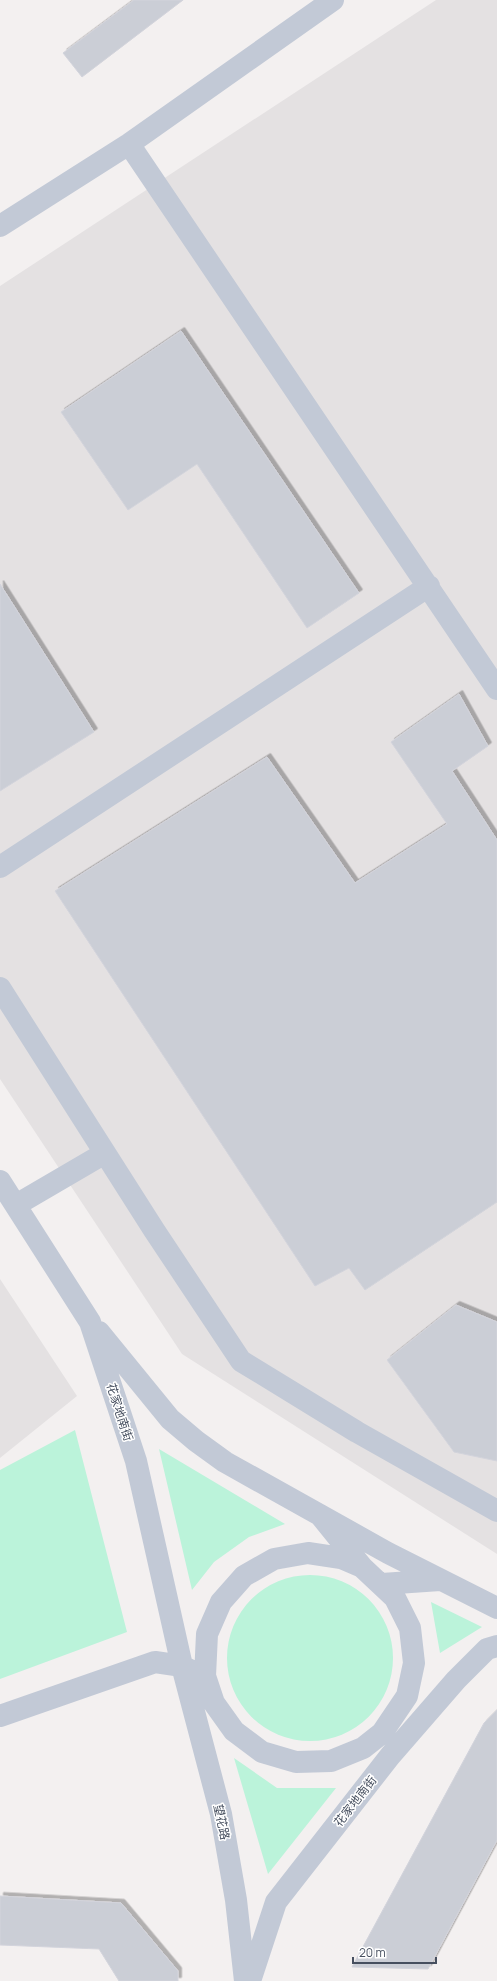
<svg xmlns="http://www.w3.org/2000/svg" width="497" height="1981" viewBox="0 0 497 1981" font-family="Manrope,'Noto Sans SC',sans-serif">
  <defs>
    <filter id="shadow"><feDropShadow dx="3.5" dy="-3.5" stdDeviation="0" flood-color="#0004"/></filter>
  </defs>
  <rect width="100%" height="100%" fill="#f3f0f0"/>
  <path fill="#e4e1e2" d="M 436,0 L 497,0 L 497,1554 L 182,1354 L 0,1079 L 0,286 Z
    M 0,1279 L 77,1396 L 0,1458 Z"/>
  <path fill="#bbf3da" d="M 75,1430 L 127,1632 L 0,1679 L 0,1470 Z
    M 159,1449 L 285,1524 L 249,1537 L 214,1562 L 192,1590 Z
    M227 1658a83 83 0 1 1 166 0a83 83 0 1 1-166 0Z
    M 431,1602 L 482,1627 L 440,1653 Z
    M 234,1758 L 277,1788 L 336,1788 L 268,1874 Z"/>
  <path fill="#cbced6" stroke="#d3d4dc" filter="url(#shadow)" d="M 134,0 L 183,0 L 82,77 L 63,53 Z
    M 181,331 L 359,593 L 307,628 L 197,464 L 128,510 L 61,412 Z
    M 0,584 L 94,732 L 0,791 Z
    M 459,694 L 488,746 L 452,771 L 497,840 L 497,1202 L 365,1290 L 349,1268 L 315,1286 L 55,891 L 267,757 L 355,883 L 447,824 L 391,742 Z
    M 456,1305 L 497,1322 L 497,1461 L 454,1452 L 387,1360 Z
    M 497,1710 L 497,1840 L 428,1969 L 352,1967 L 484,1723 Z
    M 0,1896 L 121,1903 L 178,1971 L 178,1981 L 119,1981 L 99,1949 L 0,1945 Z"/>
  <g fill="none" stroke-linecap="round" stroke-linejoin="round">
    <path stroke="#c2c9d6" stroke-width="22" d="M 129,144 L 497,689
      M 0,226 L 129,144 L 333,0
      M 0,867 L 429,586
      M 0,988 L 154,1230 L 241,1361 L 357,1432 L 497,1511
      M 0,1181 L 90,1322 L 136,1461 L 182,1666 L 221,1814 L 236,1900 L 245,1981
      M 16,1205 L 105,1153
      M 99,1332 L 170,1419 L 196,1441 L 225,1462 L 388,1553 L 497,1608
      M 320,1515 L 362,1567 L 395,1598 L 410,1628 L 414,1663 L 407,1696 L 382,1733 L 363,1748 L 331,1761 L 296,1762 L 262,1752 L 234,1731 L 214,1703 L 205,1676 L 207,1634 L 221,1602 L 244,1576 L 274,1559 L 308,1553 L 341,1558 L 362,1567
      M 382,1584 L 440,1580
      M 0,1716 L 155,1662 L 182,1666 L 194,1672
      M 250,1981 L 276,1902 L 390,1756 L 456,1680 L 487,1649 L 497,1646"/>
  </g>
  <g text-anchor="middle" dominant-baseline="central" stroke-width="3" stroke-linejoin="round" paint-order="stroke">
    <g font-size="12" fill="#464f5f" stroke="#fff">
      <text transform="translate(120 1412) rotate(72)">花家地南街</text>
      <text transform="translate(355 1801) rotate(-52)">花家地南街</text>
      <text transform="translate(222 1822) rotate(78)">望花路</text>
    </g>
  </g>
  <path d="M353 1957v6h83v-6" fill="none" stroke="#464f5f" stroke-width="2"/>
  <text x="359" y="1957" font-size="12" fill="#464f5f" stroke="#ffffff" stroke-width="3" paint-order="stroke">20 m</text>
</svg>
